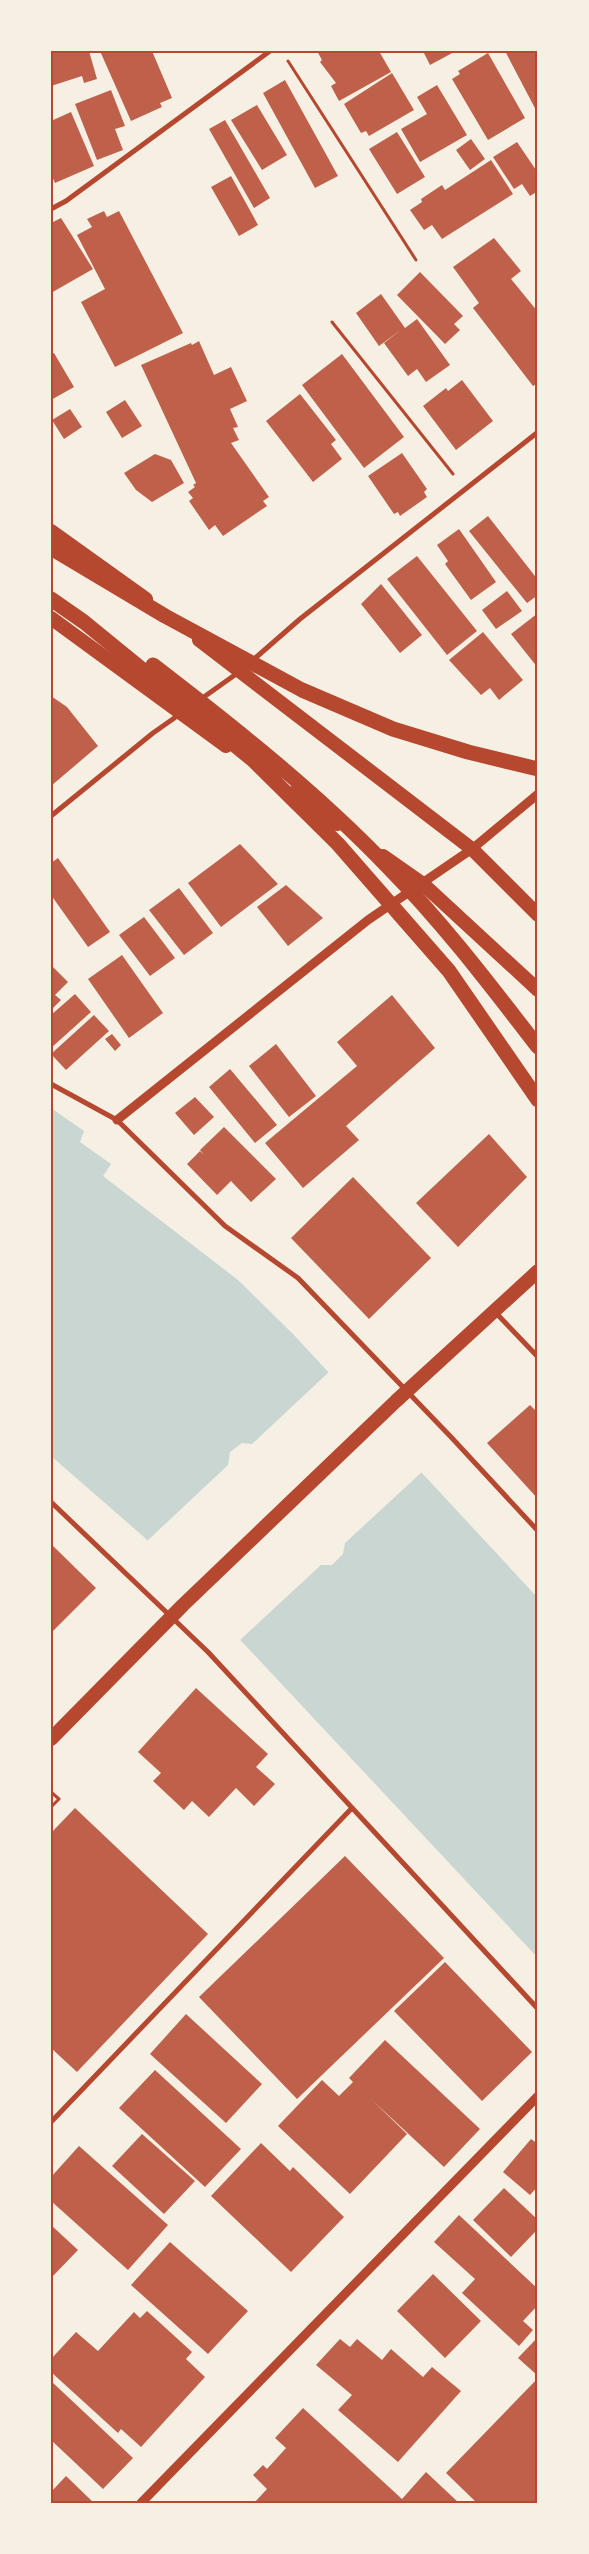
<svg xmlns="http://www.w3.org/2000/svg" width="589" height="2554" viewBox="0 0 589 2554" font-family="Merriweather,serif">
  <rect width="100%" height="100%" fill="#f6efe4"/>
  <path fill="#c9d6d2" d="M 51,1108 L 84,1131 L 80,1142 L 111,1164 L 103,1176 L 238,1280 L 293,1334 L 538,1598 L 538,1958 L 144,1537 L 51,1456 Z"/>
  <path fill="#f6efe4" d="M 331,1370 L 423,1471 L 345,1543 L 343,1554 L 332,1565 L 321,1565 L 239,1641 L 146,1542 L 228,1465 L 230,1452 L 242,1443 L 252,1444 Z"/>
  <path fill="#bf614a" d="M 51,51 L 89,51 L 97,79 L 84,83 L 82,76 L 51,86 Z
    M 100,51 L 152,51 L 172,98 L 160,103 L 162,107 L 131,121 Z
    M 317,51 L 379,51 L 391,72 L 339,101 L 331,86 L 336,83 L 320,62 L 322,60 Z
    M 423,51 L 456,51 L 430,65 Z
    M 505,51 L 538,51 L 538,114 Z
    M 488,53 L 525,118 L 488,140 L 452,79 L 460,74 L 458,71 Z
    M 392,73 L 414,110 L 369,136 L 366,131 L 361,133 L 344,104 Z
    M 285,80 L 338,176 L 315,188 L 263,93 Z
    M 437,85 L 467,135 L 420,162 L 401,129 L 427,114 L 417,97 Z
    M 111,90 L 125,126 L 115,129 L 123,150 L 97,160 L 75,104 Z
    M 257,105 L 287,155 L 262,170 L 231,120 Z
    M 71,112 L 94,166 L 55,183 L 51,174 L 51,121 Z
    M 225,120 L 270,198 L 254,208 L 209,129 Z
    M 397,132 L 425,177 L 397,194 L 369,149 Z
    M 471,139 L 485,159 L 470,170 L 456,150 Z
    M 517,142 L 538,173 L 538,191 L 530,196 L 522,184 L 514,189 L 493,157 Z
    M 491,160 L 513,194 L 442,239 L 432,225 L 424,230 L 410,210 L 422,202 L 421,199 L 442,185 L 445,190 Z
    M 231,176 L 258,225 L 239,236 L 211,187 Z
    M 104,211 L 107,217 L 119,211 L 183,333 L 115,367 L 81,302 L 105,289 L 77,235 L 92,227 L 87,219 Z
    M 61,218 L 93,269 L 51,293 L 51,223 Z
    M 494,238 L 521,271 L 511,279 L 538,312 L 538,383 L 533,386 L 473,308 L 479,303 L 453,267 Z
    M 420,272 L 463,316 L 454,324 L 460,330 L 445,344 L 397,295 Z
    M 381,294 L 405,328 L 417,319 L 450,365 L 426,382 L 417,369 L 408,376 L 384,343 L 402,329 L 379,346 L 356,313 Z
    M 199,341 L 214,375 L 231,367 L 247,401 L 230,409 L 238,427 L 233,428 L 239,440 L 231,443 L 269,497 L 263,501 L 267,506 L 223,536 L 215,525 L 209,530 L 189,501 L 193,498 L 188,492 L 195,487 L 193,485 L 196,483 L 141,365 L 191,343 L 192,345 Z
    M 54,353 L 74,387 L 51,400 L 51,354 Z
    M 342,354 L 404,437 L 364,468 L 302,385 Z
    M 462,380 L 493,421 L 456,450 L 423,406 L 446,388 L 448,391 Z
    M 300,394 L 336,440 L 331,444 L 342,459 L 313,482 L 266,421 Z
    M 125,400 L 142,426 L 122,438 L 106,412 Z
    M 70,409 L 82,427 L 64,439 L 52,420 Z
    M 402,453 L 427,489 L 424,492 L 427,497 L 400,516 L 398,512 L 394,514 L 368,476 Z
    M 155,454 L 171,460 L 184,483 L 152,502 L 136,490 L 124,473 Z
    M 488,516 L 538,580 L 538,595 L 527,603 L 469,531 Z
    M 459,529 L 496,582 L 471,600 L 445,564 L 448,561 L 437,545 Z
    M 417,556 L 477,631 L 447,655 L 387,579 Z
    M 381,584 L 422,635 L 400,653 L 361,604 Z
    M 507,591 L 522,611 L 496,629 L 482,610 Z
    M 538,613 L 538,668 L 511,634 Z
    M 483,632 L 523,680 L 499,700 L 490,688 L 481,695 L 449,660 Z
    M 51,696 L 67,707 L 98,746 L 51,786 Z
    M 240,844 L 278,884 L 221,927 L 188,883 Z
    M 58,858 L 110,932 L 88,947 L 51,895 L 51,863 Z
    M 286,885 L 323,918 L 288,946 L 257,907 Z
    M 179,888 L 213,933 L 184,955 L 149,910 Z
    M 144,917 L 175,958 L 150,976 L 119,935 Z
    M 122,955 L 163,1013 L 129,1038 L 88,979 Z
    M 52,966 L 68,982 L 55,995 L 61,1000 L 51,1010 Z
    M 75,994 L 91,1012 L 51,1048 L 51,1015 Z
    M 392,995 L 435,1048 L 346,1126 L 359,1140 L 303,1188 L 265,1143 L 357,1066 L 337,1042 Z
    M 94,1015 L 109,1031 L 66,1070 L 51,1054 Z
    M 112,1034 L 121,1045 L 115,1051 L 105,1039 Z
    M 276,1044 L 316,1096 L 289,1117 L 249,1066 Z
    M 230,1069 L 277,1125 L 255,1143 L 209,1087 Z
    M 195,1097 L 214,1117 L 194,1135 L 175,1113 Z
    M 224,1127 L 276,1179 L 251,1202 L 231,1181 L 217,1195 L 187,1164 L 200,1151 L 204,1155 L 200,1150 Z
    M 489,1134 L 527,1177 L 458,1247 L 416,1203 Z
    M 353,1177 L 431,1258 L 369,1319 L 291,1238 Z
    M 530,1405 L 538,1413 L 538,1445 L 535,1447 L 538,1450 L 538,1499 L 487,1443 Z
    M 51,1544 L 96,1588 L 51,1633 Z
    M 196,1688 L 268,1754 L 256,1767 L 275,1784 L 254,1806 L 236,1788 L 209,1817 L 192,1801 L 184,1810 L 153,1781 L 161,1773 L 138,1752 Z
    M 75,1808 L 208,1934 L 77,2072 L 51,2048 L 51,1833 Z
    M 345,1856 L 444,1958 L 297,2099 L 199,1997 Z
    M 445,1962 L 532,2052 L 482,2101 L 394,2011 Z
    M 186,2014 L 262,2084 L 226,2123 L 150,2054 Z
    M 385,2040 L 480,2129 L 444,2167 L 372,2100 L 407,2134 L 350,2194 L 278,2126 L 322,2080 L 339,2096 L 353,2082 L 349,2078 Z
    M 155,2070 L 241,2149 L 205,2187 L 119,2108 Z
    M 142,2134 L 195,2181 L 164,2214 L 112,2166 Z
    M 531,2139 L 538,2144 L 538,2186 L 530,2195 L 503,2172 Z
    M 261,2143 L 290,2171 L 293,2167 L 344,2217 L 291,2272 L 211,2196 Z
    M 79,2146 L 168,2225 L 128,2270 L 51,2201 L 51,2177 Z
    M 504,2188 L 538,2220 L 538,2235 L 535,2232 L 511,2257 L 473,2220 Z
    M 459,2215 L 538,2289 L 538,2305 L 523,2321 L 533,2330 L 519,2346 L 462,2293 L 475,2279 L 434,2242 Z
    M 51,2225 L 78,2250 L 51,2278 Z
    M 170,2242 L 248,2311 L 208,2354 L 131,2285 Z
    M 433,2274 L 481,2321 L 445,2358 L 397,2311 Z
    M 147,2311 L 192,2352 L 186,2359 L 205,2377 L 141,2447 L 121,2429 L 118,2433 L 51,2372 L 51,2359 L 76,2332 L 98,2351 L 134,2312 L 140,2318 Z
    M 538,2337 L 538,2376 L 518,2358 Z
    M 340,2339 L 350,2347 L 357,2339 L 382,2360 L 391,2349 L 423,2377 L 432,2367 L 461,2391 L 398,2462 L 338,2410 L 352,2395 L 316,2365 Z
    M 538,2378 L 538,2503 L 477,2503 L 446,2473 Z
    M 51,2381 L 133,2458 L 103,2489 L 51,2440 Z
    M 303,2408 L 402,2499 L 426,2472 L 459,2503 L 254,2503 L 267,2489 L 253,2475 L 263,2465 L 267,2469 L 286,2448 L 275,2438 Z
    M 66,2476 L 94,2503 L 51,2503 L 51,2492 Z"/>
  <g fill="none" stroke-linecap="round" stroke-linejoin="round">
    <path stroke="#b5482f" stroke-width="3" d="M 288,61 L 416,260
      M 332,322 L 453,474
      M 51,1792 L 59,1799 L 51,1807"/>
    <path stroke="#b5482f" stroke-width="5" d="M 51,209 L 66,201 L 270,51
      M 253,660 L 300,619 L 538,432
      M 201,699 L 239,672
      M 51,816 L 153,733 L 180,714
      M 51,1084 L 117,1120 L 225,1226 L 298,1278 L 451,1437 L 538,1531
      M 495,1312 L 538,1357
      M 51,1502 L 208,1652 L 538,2009
      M 51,2122 L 352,1808"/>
    <path stroke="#b5482f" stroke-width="9" d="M 117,1120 L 368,920 L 472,849 L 538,794
      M 141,2503 L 538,2096"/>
    <path stroke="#b5482f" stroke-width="14" d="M 51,531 L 146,599
      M 51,618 L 226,746
      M 199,640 L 472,849 L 538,915
      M 293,793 L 337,824
      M 383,856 L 423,884 L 538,990
      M 51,1739 L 183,1605 L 396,1401 L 538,1271"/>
    <path stroke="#b5482f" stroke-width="15" d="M 51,548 L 165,616 L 302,690 L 393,729 L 468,752 L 538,769
      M 51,599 L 84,622 L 253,760 L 338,844 L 449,971 L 538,1100
      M 153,665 C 235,728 316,792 388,867 C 443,923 490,985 538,1047"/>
  </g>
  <rect width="589" height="2554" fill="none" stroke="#f6efe4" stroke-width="105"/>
  <rect x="52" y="52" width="484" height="2450" fill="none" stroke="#b5482f" stroke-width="2"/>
</svg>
